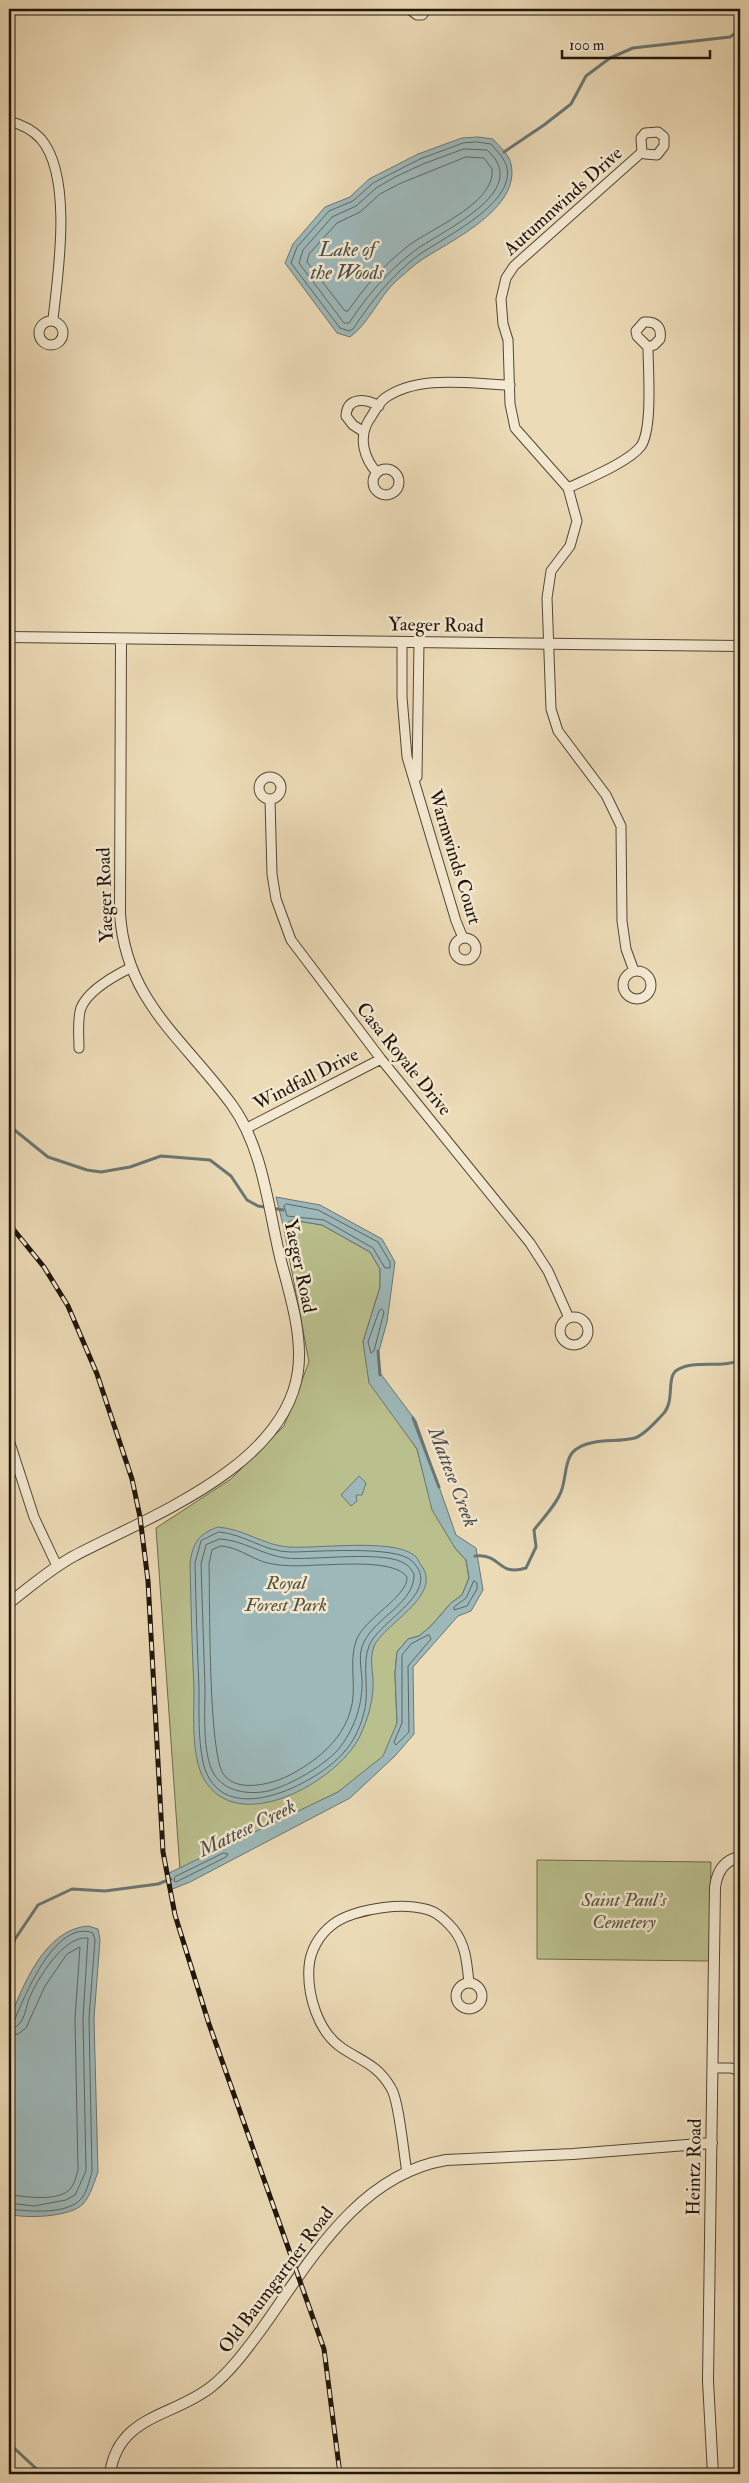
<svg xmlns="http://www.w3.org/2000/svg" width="749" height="2483" viewBox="0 0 749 2483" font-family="'IM FELL Double Pica',serif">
  <rect width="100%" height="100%" fill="#ecdbb7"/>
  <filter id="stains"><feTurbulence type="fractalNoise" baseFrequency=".004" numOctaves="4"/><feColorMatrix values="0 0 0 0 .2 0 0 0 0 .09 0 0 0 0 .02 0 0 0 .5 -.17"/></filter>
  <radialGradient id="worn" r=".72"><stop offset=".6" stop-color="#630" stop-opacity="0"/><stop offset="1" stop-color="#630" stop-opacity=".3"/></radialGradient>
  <path fill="#bac08d" stroke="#6c6a4c" d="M 292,1220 L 322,1225 L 370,1252 L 380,1269 L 380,1287 L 363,1342 L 402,1426 L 417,1449 L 424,1476 L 455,1548 L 466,1560 L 469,1578 L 462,1595 L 451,1603 L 431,1626 L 419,1636 L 408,1639 L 397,1652 L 395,1673 L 397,1723 L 388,1759 L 338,1792 L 180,1870 L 156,1528 L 231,1479 L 284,1426 L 309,1362 L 283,1225 Z
    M 537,1860 L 711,1862 L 709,1961 L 537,1959 Z"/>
  <path fill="#9db8b9" stroke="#6a7673" d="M 478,137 L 493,139 C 499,146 509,154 511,164 C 521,208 452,240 423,259 C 413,265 405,274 396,281 C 379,297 369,323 350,337 L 337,333 L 285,263 L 293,244 L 325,207 L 350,197 L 369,179 L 418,154 L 462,138 Z
    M 276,1197 L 320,1205 L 382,1239 L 395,1262 L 387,1322 L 378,1354 L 380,1373 L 416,1421 L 456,1535 L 476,1548 L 483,1590 L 471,1611 L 458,1616 L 413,1667 L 414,1734 L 395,1756 L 350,1798 L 190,1882 L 170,1890 L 167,1874 L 338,1792 L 383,1756 L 397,1723 L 395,1673 L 397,1652 L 408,1639 L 419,1636 L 431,1626 L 451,1603 L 462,1595 L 469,1578 L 466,1560 L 455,1548 L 432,1510 L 417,1449 L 369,1383 L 363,1342 L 380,1287 L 380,1269 L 370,1252 L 322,1225 L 292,1220 L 283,1225 Z
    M 359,1476 L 366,1483 L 362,1495 L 356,1495 L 357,1501 L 351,1506 L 341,1495 Z
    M 218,1527 C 244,1529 263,1545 288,1547 C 318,1549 391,1538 414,1555 C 417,1557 419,1562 421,1565 C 444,1595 385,1623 374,1646 C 370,1657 372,1668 373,1679 C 374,1700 368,1719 359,1738 C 337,1781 238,1838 204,1779 C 191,1757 194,1715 194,1690 C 192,1648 191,1606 190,1563 C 193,1543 198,1534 218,1527 Z
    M 88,1926 L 98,1929 L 100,1940 L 94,2018 L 98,2172 C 94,2182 91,2195 83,2204 C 71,2217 25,2219 9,2214 L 9,2022 C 22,1986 45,1929 88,1926 Z"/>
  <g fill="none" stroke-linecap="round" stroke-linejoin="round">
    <path stroke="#5e6662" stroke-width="1" d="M 477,142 L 491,144 C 496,150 502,156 505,162 C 523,202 439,239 416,257 C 390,277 371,302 353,329 L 349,331 L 340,328 L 291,263 L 297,247 L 329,211 L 353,201 L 373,183 L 420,159 L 463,143 Z
      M 464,149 L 487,150 C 535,192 438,232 413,252 C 387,272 367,296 349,323 L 344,323 L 299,263 L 303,250 L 332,217 L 356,206 L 376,188 L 395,177 L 423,164 Z
      M 466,157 L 484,158 L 492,169 C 496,203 430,229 408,246 C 384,265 365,286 348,311 L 345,311 L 307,262 L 309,254 L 337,223 L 360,212 L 380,194 L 399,184 Z
      M 287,1204 L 318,1210 L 378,1242 L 390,1262 L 390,1268 L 385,1268 L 373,1248 L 324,1220 L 287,1216 L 284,1206 Z
      M 382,1309 L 384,1312 L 374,1351 L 371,1353 L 368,1342 L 379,1311 Z
      M 219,1532 C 245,1534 264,1552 291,1552 C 315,1552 396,1545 412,1561 C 444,1592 379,1620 369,1646 C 361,1665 371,1693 363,1716 C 360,1728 353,1742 345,1751 C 322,1779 246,1820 215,1786 C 209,1780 205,1771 203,1762 C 198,1738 199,1711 199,1687 C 197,1646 196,1604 195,1563 L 201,1541 Z
      M 220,1539 C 243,1540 262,1555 286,1558 C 312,1561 388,1549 407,1565 C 410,1567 412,1571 414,1574 C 415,1603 376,1617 364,1642 C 358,1653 361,1667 362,1679 C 363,1703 355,1727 341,1746 C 328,1764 289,1786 268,1791 C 249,1795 225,1792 214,1774 C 202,1754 205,1712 205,1688 C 204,1647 202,1605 201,1564 L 206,1545 Z
      M 221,1546 C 237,1547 249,1557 264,1562 C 281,1567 300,1566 318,1565 C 338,1565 395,1559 407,1577 C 408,1597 364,1618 356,1641 C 348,1664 358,1689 350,1712 C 341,1742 315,1762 288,1776 C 271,1784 238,1793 224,1775 C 208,1755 210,1599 209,1564 L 212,1550 Z
      M 474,1581 L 477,1583 L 477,1589 L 467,1606 L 454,1610 L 454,1607 L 466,1598 Z
      M 429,1635 L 431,1639 L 408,1666 L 409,1732 L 396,1745 L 394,1742 L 402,1723 L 402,1655 L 411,1644 Z
      M 224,1853 L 228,1854 L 226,1857 L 176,1882 L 174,1881 L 175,1877 Z
      M 9,2022 L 15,2019 C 26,1993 56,1919 93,1933 L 95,1940 L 89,2018 L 92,2172 C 89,2181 87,2194 79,2201 C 63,2215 27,2211 9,2209
      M 9,2028 C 13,2028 16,2028 19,2024 C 25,2018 26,2007 29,1999 C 37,1979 64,1935 88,1938 L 83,2018 L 86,2171 L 75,2195 L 66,2200 L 34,2206 L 9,2203
      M 9,2036 L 18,2034 L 26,2028 L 45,1986 L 67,1954 L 80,1947 L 75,2018 L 78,2170 C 76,2176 75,2183 71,2188 C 59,2203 24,2196 9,2195"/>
    <path stroke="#6a7673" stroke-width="3" d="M 504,152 L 544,125 L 571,104 L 586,76 L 610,58 L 633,48 L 730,37 L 740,30
      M 9,1092 L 12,1128 L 48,1157 L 87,1170 L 101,1172 L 130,1167 L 161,1156 L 210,1160 L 231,1176 L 247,1200 L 258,1206 L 283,1210
      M 378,1351 L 380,1375
      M 413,1418 L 439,1487
      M 475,1556 C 502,1553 497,1577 526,1568 L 536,1547 L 534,1530 C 543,1518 558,1503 562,1489 C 566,1477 565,1458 575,1450 C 592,1437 616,1443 635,1438 C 646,1434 656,1421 664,1413 C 675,1400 666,1377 677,1370 C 694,1359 722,1369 740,1360
      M 9,1956 L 15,1939 L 38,1905 L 72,1889 L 105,1891 L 158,1884 L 171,1879
      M 9,2434 L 14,2448 L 42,2474"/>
    <g stroke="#524635" stroke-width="11">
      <path id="minor" d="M 409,9 L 417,15 L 422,15 L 427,9
        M 9,121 C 20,124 33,130 41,139 C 73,177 58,274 53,319
        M39 333a12 12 0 1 1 24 0a12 12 0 1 1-24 0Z
        M 364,432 L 353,425 L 346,416 C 347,397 365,398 379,406
        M373 482a13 13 0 1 1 26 0a13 13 0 1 1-26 0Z
        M 377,473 C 364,458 358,438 369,420 C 374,413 378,403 385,398 C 419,374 471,384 510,385
        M 568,488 C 587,479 629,462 641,446 C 653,428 648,369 648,347 L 637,336 L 636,331 L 644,322 C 656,321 662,327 660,339 L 654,345 L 648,347
        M 402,642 L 402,697 L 407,757 L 456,921 L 463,938
        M259 788a11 11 0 1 1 22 0a11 11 0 1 1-22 0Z
        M 417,777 L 419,642
        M 270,800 L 272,874 L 276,899 L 291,940 L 381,1059 L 530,1243 L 548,1271 L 569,1318
        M454 949a11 11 0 1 1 22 0a11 11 0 1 1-22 0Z
        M 634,971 L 626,949 L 622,921 L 621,826 L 606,795 L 558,731 L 551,709 L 547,598 L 551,571 L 570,546 L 577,521 L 568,488 L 515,428 L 510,404 L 508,340 L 503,324 L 501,299 L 506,278 L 514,266 L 642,152 L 641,138 L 645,133 L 658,132 L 664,137 L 664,146 L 657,155 L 645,154 L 642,152
        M623 985a14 14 0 1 1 28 0a14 14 0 1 1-28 0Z
        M 79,1048 C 79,1036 77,1019 81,1008 C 88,990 114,976 130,968
        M 247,1128 L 381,1059
        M560 1331a14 14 0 1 1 28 0a14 14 0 1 1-28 0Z
        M 9,1440 L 34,1517 L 57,1566
        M456 1996a13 13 0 1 1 26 0a13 13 0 1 1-26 0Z
        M 713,2068 L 731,2068 L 740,2071
        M 407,2173 C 404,2156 399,2100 391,2088 C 378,2065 363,2062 342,2048 C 318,2032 307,1995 309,1967 C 310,1951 319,1935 332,1925 C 352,1908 415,1899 437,1914 C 443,1918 449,1924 454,1930 C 466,1945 467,1964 469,1983"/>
    </g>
    <g stroke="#524635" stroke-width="12">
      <path id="tertiary" d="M 9,637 L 740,646
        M 9,1603 C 30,1587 50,1569 74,1556 C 148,1517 285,1467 298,1371 C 303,1334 289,1292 280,1257 C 268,1207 263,1148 232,1105 C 184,1039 126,1002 120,914 L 121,639
        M 110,2474 C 118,2415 173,2417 211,2387 C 231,2371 246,2350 261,2330 C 309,2263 357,2175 446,2160 L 573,2154 L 712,2143
        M 713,2474 L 708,2381 L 715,1887 C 717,1872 724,1860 740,1857"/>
    </g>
    <use href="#minor" stroke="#f3e8d0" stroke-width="9"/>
    <use href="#tertiary" stroke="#f3e8d0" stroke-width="10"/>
    <g stroke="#1e140a" stroke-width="5">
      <path id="rail" d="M 9,1224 L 44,1267 L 68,1306 L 97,1374 L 132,1479 L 140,1517 L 148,1581 L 163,1852 L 175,1915 L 209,2024 L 324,2349 L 340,2474"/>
    </g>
    <use href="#rail" stroke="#f3e8d0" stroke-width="3" stroke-dasharray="9" stroke-linecap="butt"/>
  </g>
  <g text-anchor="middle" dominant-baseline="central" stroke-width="5" stroke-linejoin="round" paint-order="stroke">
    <g font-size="19" fill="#1e140a" stroke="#f3e8d0">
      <text transform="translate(563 201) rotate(-42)">Autumnwinds Drive</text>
      <text transform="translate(436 625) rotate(1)">Yaeger Road</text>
      <text transform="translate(455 857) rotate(73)">Warmwinds Court</text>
      <text transform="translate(105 895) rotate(-92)">Yaeger Road</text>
      <text transform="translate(404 1059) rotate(51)">Casa Royale Drive</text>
      <text transform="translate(306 1079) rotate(-27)">Windfall Drive</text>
      <text transform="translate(300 1266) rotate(78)">Yaeger Road</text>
      <text transform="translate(694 2167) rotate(-89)">Heintz Road</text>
      <text transform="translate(276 2280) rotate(-53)">Old Baumgartner Road</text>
    </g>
    <g font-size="19" font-style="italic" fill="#555038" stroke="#f3e8d0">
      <text x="286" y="1583">Royal<tspan x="286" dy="22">Forest Park</tspan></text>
      <text x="624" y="1900">Saint Paul's<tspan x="624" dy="22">Cemetery</tspan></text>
    </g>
    <g font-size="20" font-style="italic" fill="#4a4d47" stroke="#f3e8d0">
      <text x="347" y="249">Lake of<tspan x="347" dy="23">the Woods</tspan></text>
      <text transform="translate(453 1477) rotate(69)">Mattese Creek</text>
      <text transform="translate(247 1828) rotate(-26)">Mattese Creek</text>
    </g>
  </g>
  <rect width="749" height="2483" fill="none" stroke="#ecdbb7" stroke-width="30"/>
  <rect x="10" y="10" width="729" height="2463" fill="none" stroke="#1e140a" stroke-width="2.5"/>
  <rect x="15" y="15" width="719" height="2453" fill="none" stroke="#1e140a"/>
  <path d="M562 50v8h148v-8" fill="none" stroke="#1e140a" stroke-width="2.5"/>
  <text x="569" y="50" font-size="15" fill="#1e140a" stroke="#f3e8d0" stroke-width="4" paint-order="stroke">100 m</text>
  <rect width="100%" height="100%" filter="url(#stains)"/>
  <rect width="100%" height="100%" fill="url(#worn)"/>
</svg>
